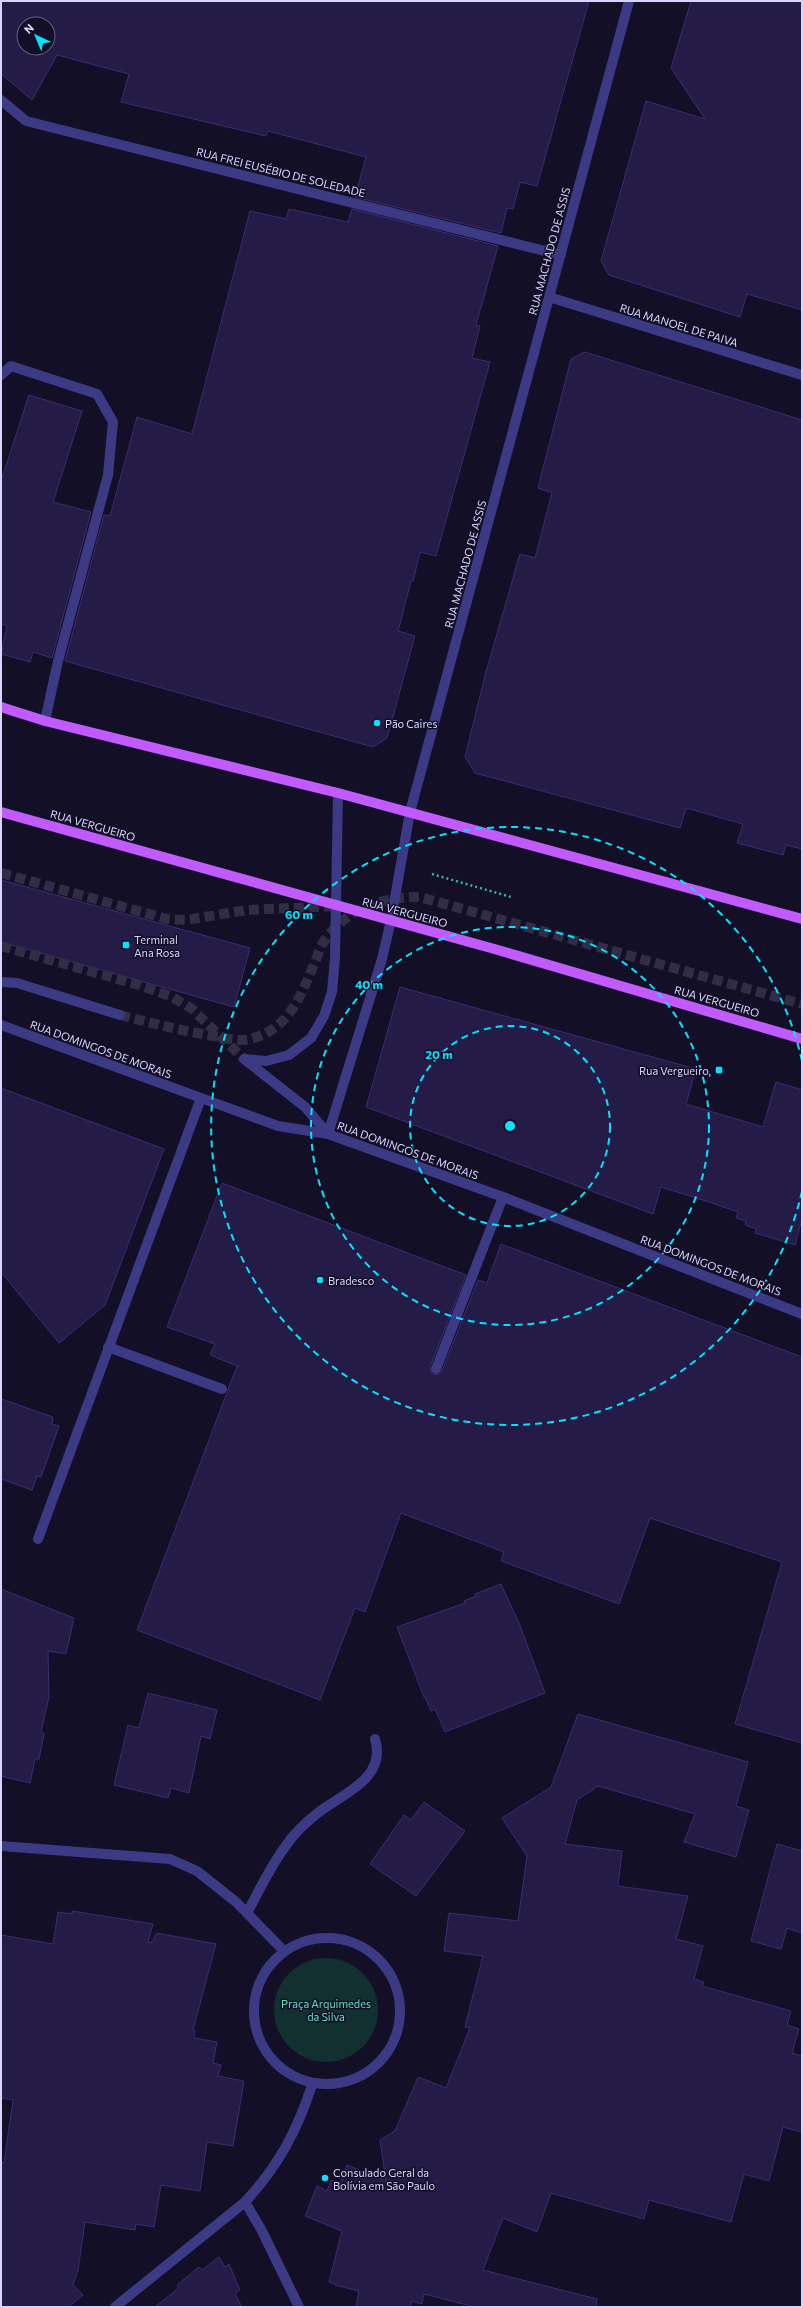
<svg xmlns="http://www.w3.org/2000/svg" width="803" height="2308" viewBox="0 0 803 2308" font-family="Commissioner,sans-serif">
  <rect width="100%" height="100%" fill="#130f26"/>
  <path fill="#12302f" d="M274 2010a52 52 0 1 1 104 0a52 52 0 1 1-104 0Z"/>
  <path fill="#241b47" stroke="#3b2d73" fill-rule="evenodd" d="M 1,1 L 589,1 L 537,186 L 520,182 L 513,209 L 507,208 L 501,233 L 355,197 L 366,157 L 268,131 L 266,136 L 121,102 L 129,74 L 57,55 L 32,100 L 1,74 ZM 24,24 L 48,24 L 48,48 L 24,48 Z
    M 691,1 L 802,1 L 802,310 L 747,294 L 740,317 L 609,275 L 601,261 L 646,101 L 705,119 L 671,68 Z
    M 289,209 L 348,222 L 352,209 L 498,246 L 476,325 L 480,326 L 472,358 L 490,362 L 436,556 L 420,552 L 413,581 L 411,581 L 398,631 L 415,636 L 387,738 L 373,747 L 65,661 L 104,515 L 110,516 L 137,417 L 192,434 L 250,211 L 286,219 Z
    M 585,352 L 802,420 L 802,849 L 786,845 L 783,855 L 737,843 L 743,824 L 686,808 L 680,828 L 475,773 L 465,757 L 486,672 L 520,554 L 535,558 L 552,493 L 538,488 L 571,359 Z
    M 29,395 L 82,411 L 53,502 L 91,512 L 52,658 L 33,652 L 30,662 L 1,654 L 7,626 L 1,624 L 1,481 Z
    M 1,880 L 250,948 L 234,1007 L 1,942 Z
    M 400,987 L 696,1069 L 686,1104 L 763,1127 L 776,1082 L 802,1090 L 802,1219 L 795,1245 L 755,1233 L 757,1229 L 745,1225 L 746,1221 L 736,1218 L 738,1212 L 706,1201 L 661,1187 L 653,1214 L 366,1107 Z
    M 1,1088 L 164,1149 L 105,1305 L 59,1343 L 1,1272 Z
    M 222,1183 L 466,1275 L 430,1367 L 431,1373 L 434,1375 L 440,1374 L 442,1371 L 478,1280 L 487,1283 L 501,1244 L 802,1357 L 802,1743 L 735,1724 L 782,1562 L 650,1518 L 619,1604 L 501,1561 L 504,1552 L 401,1513 L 365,1612 L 355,1608 L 320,1700 L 137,1630 L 237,1366 L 210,1355 L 215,1344 L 167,1327 Z
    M 1,1399 L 53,1417 L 52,1424 L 59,1426 L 41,1477 L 37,1476 L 32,1490 L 1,1479 Z
    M 501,1584 L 519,1623 L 545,1693 L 445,1732 L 435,1709 L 431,1711 L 425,1697 L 424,1697 L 397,1627 L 465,1603 L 464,1601 L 476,1596 L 475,1594 Z
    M 1,1589 L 74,1618 L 66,1654 L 48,1651 L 49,1697 L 41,1732 L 44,1734 L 39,1759 L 35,1759 L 30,1783 L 1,1776 Z
    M 148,1693 L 217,1710 L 210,1739 L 201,1736 L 189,1793 L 171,1788 L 168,1798 L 114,1785 L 128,1725 L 139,1728 Z
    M 578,1714 L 748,1762 L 736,1806 L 749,1810 L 736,1857 L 684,1842 L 695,1814 L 598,1786 L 577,1800 L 565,1844 L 622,1851 L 618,1886 L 688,1896 L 676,1939 L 703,1946 L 694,1979 L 704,1982 L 702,1986 L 791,2011 L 787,2025 L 799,2029 L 792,2053 L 802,2056 L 802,2132 L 783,2127 L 769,2181 L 744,2174 L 731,2222 L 649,2200 L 644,2219 L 551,2193 L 537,2232 L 503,2218 L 483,2270 L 597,2299 L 596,2307 L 475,2307 L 424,2294 L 422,2304 L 412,2301 L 410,2307 L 356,2307 L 359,2291 L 335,2285 L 335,2284 L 329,2282 L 342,2231 L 305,2216 L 317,2186 L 327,2191 L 331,2180 L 340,2183 L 347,2165 L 386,2181 L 380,2140 L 395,2131 L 418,2077 L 446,2088 L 470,2028 L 465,2027 L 483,1956 L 444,1951 L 449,1913 L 518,1921 L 527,1856 L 502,1818 L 551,1787 Z
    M 424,1802 L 465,1831 L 416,1896 L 370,1864 L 404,1815 L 411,1820 Z
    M 777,1844 L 802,1851 L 802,1933 L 787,1928 L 781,1949 L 751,1941 Z
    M 72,1911 L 153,1924 L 148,1942 L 151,1943 L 157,1933 L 216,1944 L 193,2030 L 195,2031 L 194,2038 L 217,2042 L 213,2063 L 221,2065 L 218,2076 L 244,2081 L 233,2146 L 207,2142 L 200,2191 L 161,2185 L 154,2227 L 136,2224 L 135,2230 L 85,2222 L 78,2270 L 73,2285 L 83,2295 L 68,2307 L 1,2307 L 1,2162 L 4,2163 L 13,2100 L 1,2098 L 1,1935 L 53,1944 L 58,1912 L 72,1914 Z
    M 219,2257 L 225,2267 L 229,2264 L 240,2290 L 235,2294 L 242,2307 L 155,2307 L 179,2288 L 177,2285 L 199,2267 L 202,2270 Z"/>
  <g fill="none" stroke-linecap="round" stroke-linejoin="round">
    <path stroke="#312d47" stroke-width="10" stroke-dasharray="10 5" stroke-linecap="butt" d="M 1,873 L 167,919 L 186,920 L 247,910 L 335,906
      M 1,946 L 139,985 L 172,997 L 191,1008 L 244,1059
      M 120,1015 C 151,1023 182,1031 214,1036 C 226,1038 239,1042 250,1039 C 289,1030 301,995 315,962 C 318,955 320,946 325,940 C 347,908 383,897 420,897 L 802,1004"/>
    <path stroke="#2fb8b0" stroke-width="2.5" stroke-dasharray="2 3" stroke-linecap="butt" d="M 432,874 L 511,897"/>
    <path stroke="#3d3a85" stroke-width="10" d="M 1,100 L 26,121 L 561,255
      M 549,297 L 802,375
      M 1,375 L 11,366 L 97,394 L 113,422 L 108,475 L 58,661 L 45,721
      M 1,982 L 17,983 L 120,1015
      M 1,1025 L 278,1126 L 328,1134 L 503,1197 L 802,1314
      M 244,1059 L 266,1061 L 289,1055 L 311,1038 L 324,1016 L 332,992 L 335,958 L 338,793
      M 244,1059 L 305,1107 L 328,1134
      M 328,1134 L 382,959 L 391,920 L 410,812 L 629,1
      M 108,1347 L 222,1389
      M 436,1369 L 503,1197
      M 38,1539 L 201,1098
      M 1,1846 L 170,1859 L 197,1871 L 236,1902 L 283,1950
      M 247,1913 C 259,1891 270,1867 285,1847 C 294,1833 306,1822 319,1812 C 344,1793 387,1778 375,1739
      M254 2011a73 73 0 1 1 146 0a73 73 0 1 1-146 0Z
      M 245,2202 L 261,2229 L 299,2307
      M 115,2307 L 245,2202 C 279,2165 297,2131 312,2085"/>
    <path stroke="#c25bff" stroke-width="10" d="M 1,707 L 45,721 L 338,793 L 802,919
      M 1,812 L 498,950 L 802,1039"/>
  </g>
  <g fill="none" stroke="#00e5ff" stroke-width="2" stroke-dasharray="7 5">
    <circle cx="510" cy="1126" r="100"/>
    <circle cx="510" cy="1126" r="199"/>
    <path d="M802 1191A299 299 0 1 1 802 1061"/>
  </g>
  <g fill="#00e5ff" stroke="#130f26" stroke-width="1.5">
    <circle cx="377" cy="723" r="4"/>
    <rect x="122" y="941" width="8" height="8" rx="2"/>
    <rect x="715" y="1066" width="8" height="8" rx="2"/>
    <circle cx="320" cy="1280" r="4"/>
    <circle cx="325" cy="2178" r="4"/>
  </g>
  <g text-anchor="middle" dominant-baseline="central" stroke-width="3" stroke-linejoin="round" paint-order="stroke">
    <g font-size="11" fill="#d9d4ff" stroke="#130f26">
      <text transform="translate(281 172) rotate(14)">RUA FREI EUSÉBIO DE SOLEDADE</text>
      <text transform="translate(549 251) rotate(-75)">RUA MACHADO DE ASSIS</text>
      <text transform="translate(679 325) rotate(17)">RUA MANOEL DE PAIVA</text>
      <text transform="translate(465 564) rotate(-75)">RUA MACHADO DE ASSIS</text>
      <text transform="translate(93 825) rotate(16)">RUA VERGUEIRO</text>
      <text transform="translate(405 912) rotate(15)">RUA VERGUEIRO</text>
      <text transform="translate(717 1001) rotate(16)">RUA VERGUEIRO</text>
      <text transform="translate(101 1049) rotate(20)">RUA DOMINGOS DE MORAIS</text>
      <text transform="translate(408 1150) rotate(20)">RUA DOMINGOS DE MORAIS</text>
      <text transform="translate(711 1265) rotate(21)">RUA DOMINGOS DE MORAIS</text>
    </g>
    <g font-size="11" fill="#d9d4ff" stroke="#130f26" text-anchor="start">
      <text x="385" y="723">Pão Caires</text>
      <text x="134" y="939">Terminal<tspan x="134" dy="13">Ana Rosa</tspan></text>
      <text x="711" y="1070" text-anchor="end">Rua Vergueiro,</text>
      <text x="328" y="1280">Bradesco</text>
      <text x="333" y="2172">Consulado Geral da<tspan x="333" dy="13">Bolívia em São Paulo</tspan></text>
    </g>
    <g font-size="11" fill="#5fe0c0" stroke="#130f26">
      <text x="326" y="2003">Praça Arquimedes<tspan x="326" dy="13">da Silva</tspan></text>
    </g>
  </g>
  <circle cx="510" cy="1126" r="6" fill="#00e5ff" stroke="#130f26" stroke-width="2"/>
  <g font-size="12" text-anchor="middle" font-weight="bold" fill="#00e5ff" stroke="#130f26" stroke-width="3" stroke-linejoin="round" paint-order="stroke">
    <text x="299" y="919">60 m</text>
    <text x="369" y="989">40 m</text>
    <text x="439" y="1059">20 m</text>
  </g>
  <rect width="803" height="2308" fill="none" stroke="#d9d4ff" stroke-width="4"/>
  <g transform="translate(36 36) rotate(316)"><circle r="19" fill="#130f26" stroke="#625e7d"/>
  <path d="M0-3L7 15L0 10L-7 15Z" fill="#00e5ff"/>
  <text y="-6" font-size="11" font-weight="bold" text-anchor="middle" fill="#d9d4ff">N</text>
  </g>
</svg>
